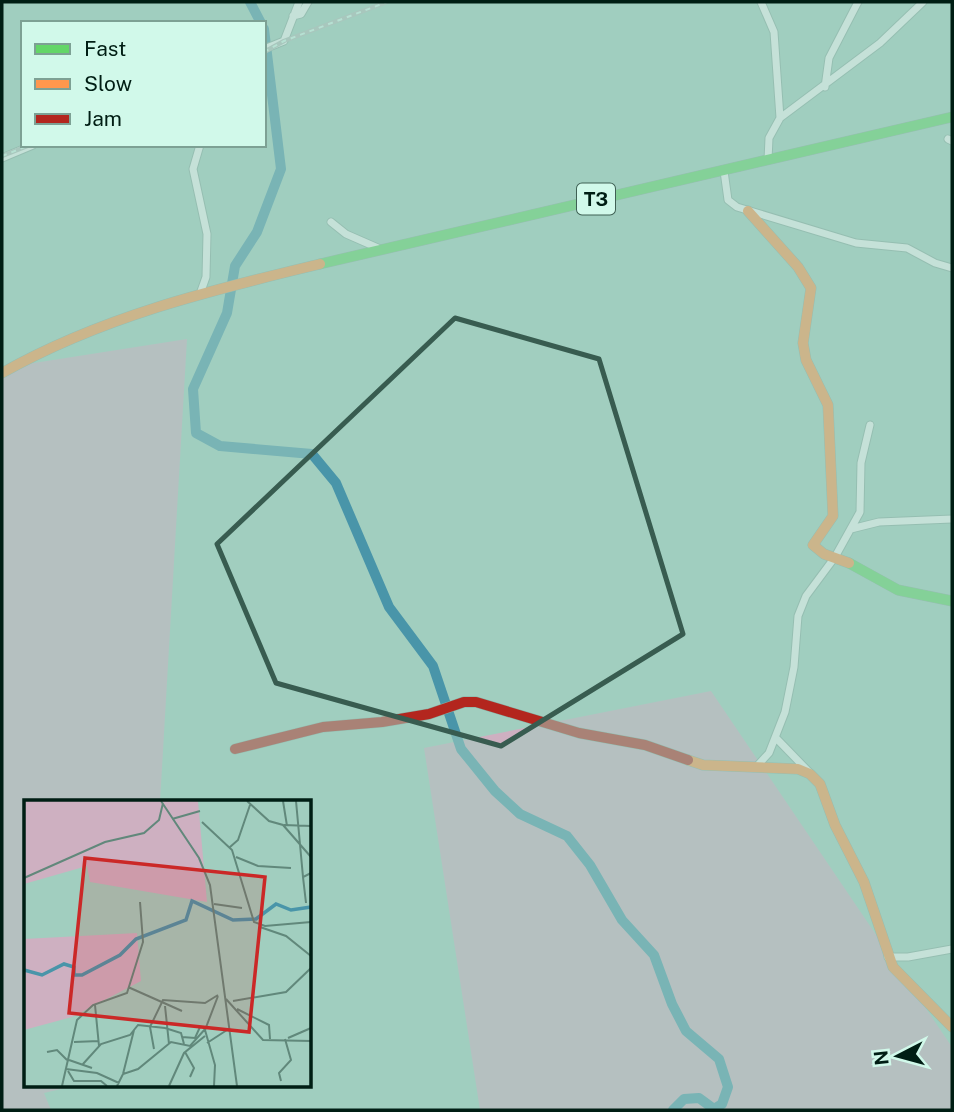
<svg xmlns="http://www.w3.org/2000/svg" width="954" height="1112" viewBox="0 0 954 1112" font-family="'Public Sans',sans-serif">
  <rect width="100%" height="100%" fill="#a1cebf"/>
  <path fill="#ceb0c1" d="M 187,339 L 160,802 L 26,802 L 26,1086 L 74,1086 L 44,1093 L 51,1110 L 2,1110 L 2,368 Z
    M 711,691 L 952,1047 L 952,1110 L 480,1110 L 424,748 Z"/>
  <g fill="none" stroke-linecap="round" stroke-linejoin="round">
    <path stroke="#4995a9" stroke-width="10" d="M 250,2 L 261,23
      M 264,29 L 281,169 L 257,232 L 235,266 L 227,313 L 193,389 L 196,433 L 220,446 L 312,454 L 336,483 L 389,607 L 433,666 L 461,749 L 495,791 L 520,814 L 567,836 L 590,865 L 622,920 L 654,955 L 672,1004 L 686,1031 L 719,1059 L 728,1087 L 722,1104 L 714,1109 L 699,1098 L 684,1099 L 673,1110"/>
    <g stroke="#88aca1" stroke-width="9">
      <path id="street" d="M 761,2 L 774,32 L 780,118
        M 293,16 L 301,14 L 308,2
        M 264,49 L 284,41 L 299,2
        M 825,87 L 829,58 L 858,2
        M 948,139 L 952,141
        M 200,145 L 193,169 L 207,234 L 206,277 L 200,294
        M 2,158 L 33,145
        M 768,160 L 769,138 L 780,118 L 880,43 L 923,2
        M 724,171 L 728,200 L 737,207 L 856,243 L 907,248 L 935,263 L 952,268
        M 331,222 L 346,234 L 378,248
        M 851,529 L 879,522 L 952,519
        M 776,738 L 809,772
        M 757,766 L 769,753 L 785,712 L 794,667 L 798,616 L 806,596 L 835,557 L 860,512 L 861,463 L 870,425
        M 888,957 L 908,957 L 952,949"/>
    </g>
    <g stroke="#88aca1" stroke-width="11">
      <path id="fast" d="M 320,264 L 952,117
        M 849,563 L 898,590 L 952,601"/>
    </g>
    <g stroke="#88aca1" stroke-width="11">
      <path id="slow" d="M 748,211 L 798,267 L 811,288 L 803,343 L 806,360 L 828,405 L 833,516 L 813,545 L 824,554 L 849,563
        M 2,373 C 101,317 211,290 320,264
        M 688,760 L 703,765 L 798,769 L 810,774 L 820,784 L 835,825 L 864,882 L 893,967 L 952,1027"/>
    </g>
    <g stroke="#88aca1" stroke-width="11">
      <path id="jam" d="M 235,749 L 323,727 L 382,722 L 429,714 L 464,702 L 476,702 L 579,733 L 645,745 L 688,760"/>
    </g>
    <use href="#street" stroke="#f1f8f5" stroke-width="7"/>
    <use href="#fast" stroke="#63d668" stroke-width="10"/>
    <use href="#slow" stroke="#ff974d" stroke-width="10"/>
    <use href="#jam" stroke="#b3261e" stroke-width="10"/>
    <g stroke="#b1beba" stroke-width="4.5">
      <path id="rail" d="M 264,52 L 284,41 L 387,2
        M 2,156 L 30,145"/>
    </g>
    <use href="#rail" stroke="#d1f9ea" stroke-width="2" stroke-dasharray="5" stroke-linecap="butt"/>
  </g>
  <path d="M0 0H954V1112H0ZM 455,318 L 599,359 L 683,634 L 501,746 L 276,683 L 217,544 Z" fill="#a1cebf" fill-opacity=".55" fill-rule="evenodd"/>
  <path fill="none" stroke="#385c50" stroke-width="5" stroke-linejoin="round" d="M 455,318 L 599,359 L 683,634 L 501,746 L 276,683 L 217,544 Z"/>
  <g text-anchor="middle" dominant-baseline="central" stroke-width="7" stroke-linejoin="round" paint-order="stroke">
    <rect fill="#d1f9ea" stroke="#3f6054" stroke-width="2" x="577" y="183.5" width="38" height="31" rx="5"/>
    <g font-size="19" font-weight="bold" fill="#001e14">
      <text x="596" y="199">T3</text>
    </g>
  </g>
  <g transform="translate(24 800)">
    <rect width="287" height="287" fill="#a1cebf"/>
    <path d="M 0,1 L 174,1 L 183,102 L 66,82 L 63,66 L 0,84 ZM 113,133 L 117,181 L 48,217 L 0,230 L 0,139 Z" fill="#ceb0c1"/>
    <path fill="none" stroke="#4995a9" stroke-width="3.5" d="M 0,170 L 18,175 L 40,164 L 50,167 L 50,175 L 58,175 L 96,155 L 112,139 L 162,120 L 168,101 L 209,120 L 232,119 L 252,104 L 267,110 L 287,107"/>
    <path fill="none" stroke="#61887b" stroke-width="2" d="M 137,1 L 175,58 L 186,85 L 213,286M 223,1 L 245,21 L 259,25 L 287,57M 259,1 L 263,26M 272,1 L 279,77M 148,19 L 176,11M 178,22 L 208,50 L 230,122 L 241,126 L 287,122M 260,25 L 287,26M 206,47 L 214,40 L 226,5M 212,57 L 234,66 L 267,68M 0,78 L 81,42 L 120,33 L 135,20 L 139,3M 282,103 L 279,77 L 287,73M 190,104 L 218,108M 236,127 L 262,136 L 287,156M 104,187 L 158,211M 202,199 L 239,240 L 287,241M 209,201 L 262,192 L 287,168M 71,205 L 75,246M 141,206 L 145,244M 213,209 L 245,225 L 246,239M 141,228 L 157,233 L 160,244M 158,237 L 171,238 L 176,227M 264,238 L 287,228M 50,242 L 75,241M 183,243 L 203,230M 130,249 L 126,227 L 139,200 L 181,203 L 194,195M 23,252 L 33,250 L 43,260M 161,252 L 170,268 L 166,277M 45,260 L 68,268M 59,264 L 77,244 L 106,235 L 114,225 L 141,228M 42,269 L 73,273 L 95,283M 44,271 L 50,281 L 77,281 L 83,286M 99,274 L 110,230M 257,281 L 255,273 L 267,260 L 261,239M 38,286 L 53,220 L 69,205 L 103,193 L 119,142 L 116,102M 93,286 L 99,274 L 114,269 L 147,242 L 166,246 L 182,228M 145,286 L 160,253 L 181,236M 190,286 L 191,265 L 181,230 L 194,196"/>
    <path fill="#cb2827" fill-opacity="0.15" stroke="#cb2827" stroke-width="3.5" d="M 61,58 L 241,77 L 225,232 L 45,213 Z"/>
    <rect width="287" height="287" fill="none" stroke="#001e14" stroke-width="3.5"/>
  </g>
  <rect width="954" height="1112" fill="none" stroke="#001e14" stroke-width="7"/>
  <rect x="21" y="21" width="245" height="126" fill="#d1f9ea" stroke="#7da194" stroke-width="2"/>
  <rect x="35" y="44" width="35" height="10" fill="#63d668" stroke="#7da194" stroke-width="2"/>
  <text x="84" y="56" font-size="21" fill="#001e14">Fast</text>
  <rect x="35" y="79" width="35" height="10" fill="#ff974d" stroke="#7da194" stroke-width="2"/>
  <text x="84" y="91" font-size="21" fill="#001e14">Slow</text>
  <rect x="35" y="114" width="35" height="10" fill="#b3261e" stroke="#7da194" stroke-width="2"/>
  <text x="84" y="126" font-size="21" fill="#001e14">Jam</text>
  <g transform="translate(898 1056) rotate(264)" stroke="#d1f9ea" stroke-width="5" paint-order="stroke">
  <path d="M0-5L12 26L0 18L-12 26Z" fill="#001e14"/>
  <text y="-10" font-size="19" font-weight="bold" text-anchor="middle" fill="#001e14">N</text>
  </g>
</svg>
